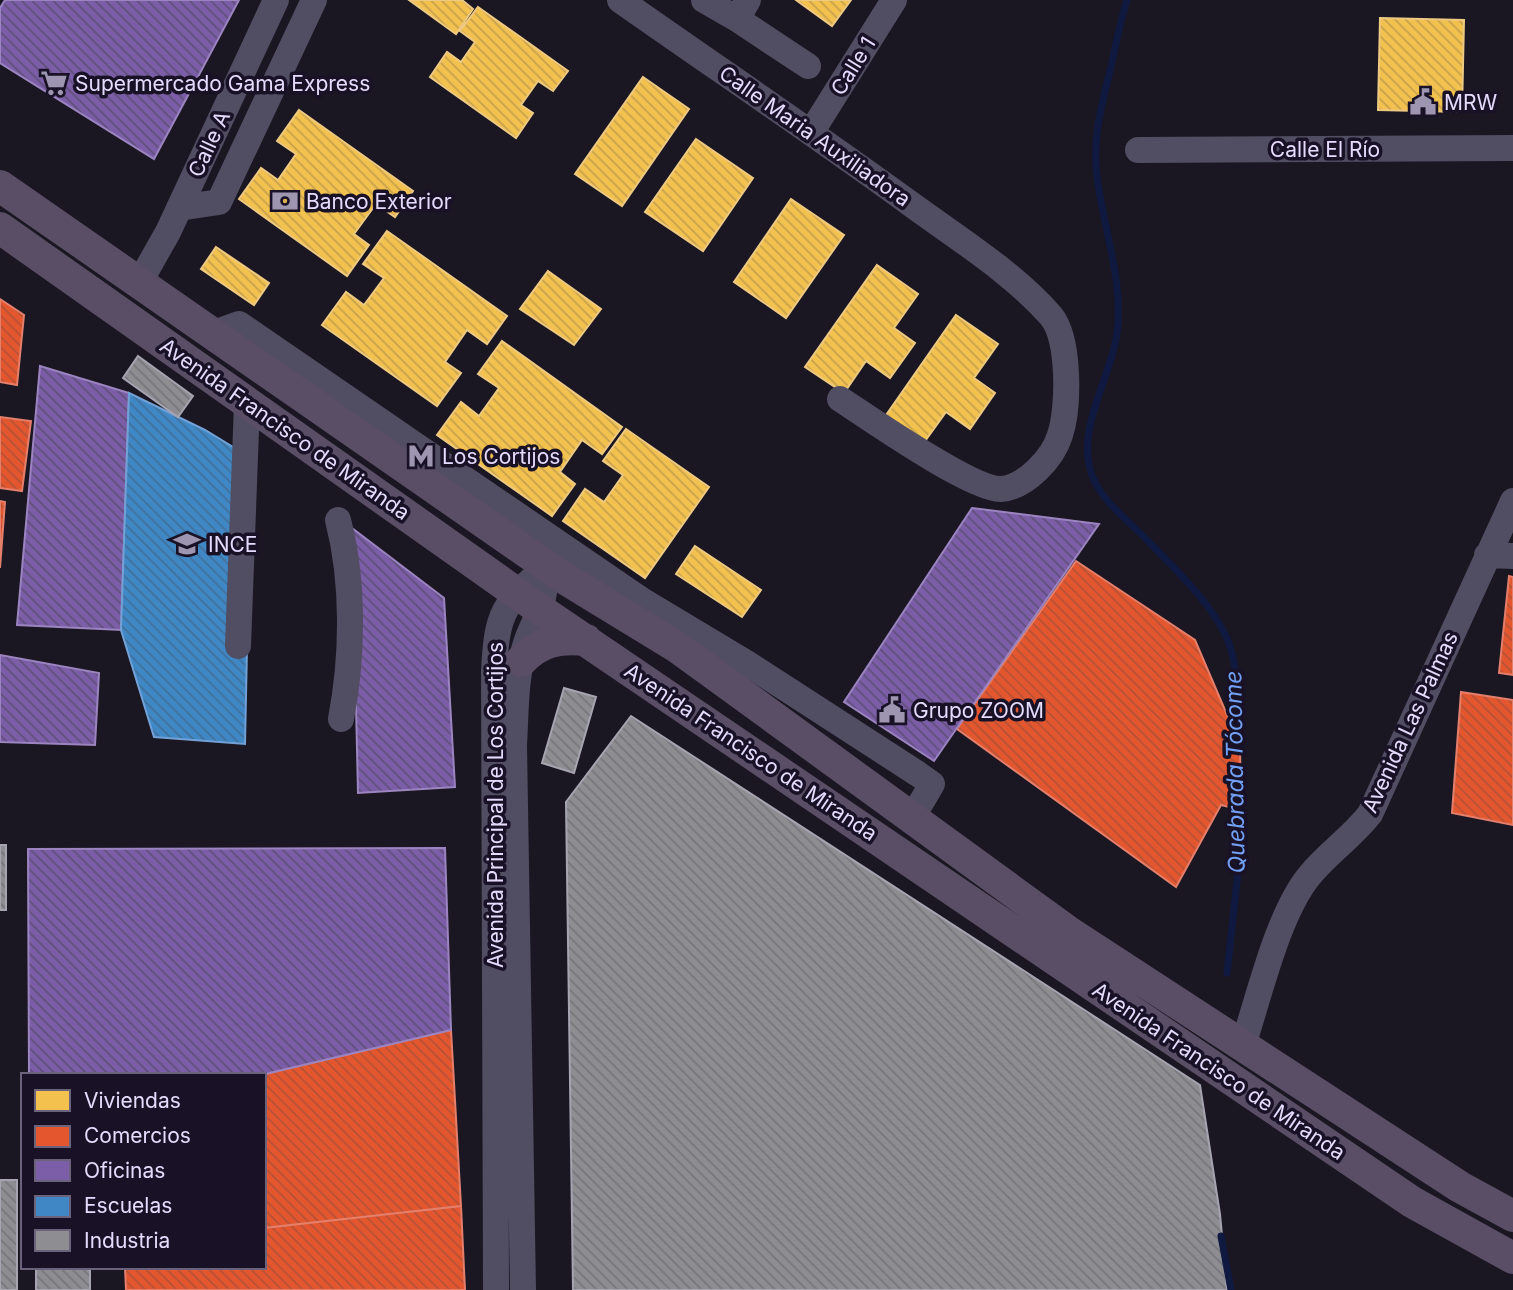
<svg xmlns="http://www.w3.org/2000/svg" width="1513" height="1290" viewBox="0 0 1513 1290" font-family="Inter,sans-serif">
  <defs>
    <pattern id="homes-back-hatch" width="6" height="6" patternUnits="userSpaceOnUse" patternTransform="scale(1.75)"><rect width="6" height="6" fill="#f2c14e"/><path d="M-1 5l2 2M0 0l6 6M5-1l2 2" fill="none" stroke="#c7a14e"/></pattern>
    <pattern id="shops-back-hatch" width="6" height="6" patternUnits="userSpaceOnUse" patternTransform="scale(1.75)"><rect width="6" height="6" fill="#e4572e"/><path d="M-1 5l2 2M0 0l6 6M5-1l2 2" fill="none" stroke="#b45137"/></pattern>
    <pattern id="offices-back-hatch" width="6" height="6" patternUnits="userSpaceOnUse" patternTransform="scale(1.75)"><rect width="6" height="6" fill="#7b5ea7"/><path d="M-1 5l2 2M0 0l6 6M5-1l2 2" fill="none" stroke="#60507a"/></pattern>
    <pattern id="schools-back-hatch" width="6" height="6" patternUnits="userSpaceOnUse" patternTransform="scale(1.75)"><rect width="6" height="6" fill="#3f88c5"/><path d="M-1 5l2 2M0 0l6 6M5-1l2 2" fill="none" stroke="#41709b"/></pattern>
    <pattern id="industry-back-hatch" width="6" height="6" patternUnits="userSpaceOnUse" patternTransform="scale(1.75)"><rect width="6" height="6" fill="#8d8d92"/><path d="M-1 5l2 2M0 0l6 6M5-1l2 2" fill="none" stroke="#77767d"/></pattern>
  </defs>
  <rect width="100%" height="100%" fill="#1a1722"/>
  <path fill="url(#homes-back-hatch)" stroke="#eec982" stroke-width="2" d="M 409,0 L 462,0 L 473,9 L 456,34 Z
    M 796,0 L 851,0 L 832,26 Z
    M 478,7 L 568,71 L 553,91 L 538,81 L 521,105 L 533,113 L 516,138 L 430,77 L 447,52 L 461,62 L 475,42 L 460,31 Z
    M 1380,18 L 1464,20 L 1462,112 L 1378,110 Z
    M 643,77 L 689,109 L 622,206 L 575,174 Z
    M 299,110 L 413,191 L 395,217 L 376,204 L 354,234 L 369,245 L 347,276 L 239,199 L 261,168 L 278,180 L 296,154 L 277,141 Z
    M 696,139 L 753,178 L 703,251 L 645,212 Z
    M 791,199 L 844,235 L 786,318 L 734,282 Z
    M 387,231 L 507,316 L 487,344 L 467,330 L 445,362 L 461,373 L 437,406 L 322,325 L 346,292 L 364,305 L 384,278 L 363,264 Z
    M 216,247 L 269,283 L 254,305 L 201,269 Z
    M 877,265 L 918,294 L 894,328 L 915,343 L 890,378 L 866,361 L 844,393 L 805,367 Z
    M 548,271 L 601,309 L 574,345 L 520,309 Z
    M 956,315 L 998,344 L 974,378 L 995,393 L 970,429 L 946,412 L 923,444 L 884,418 Z
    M 502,341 L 622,427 L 602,454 L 582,440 L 560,472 L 575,484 L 552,516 L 437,435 L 461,402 L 479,416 L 499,388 L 478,374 Z
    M 626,429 L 709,487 L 645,578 L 563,521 L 585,489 L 604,502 L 623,475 L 603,461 Z
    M 695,546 L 761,590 L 742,617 L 676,574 Z"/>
  <path fill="url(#shops-back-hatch)" stroke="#e47f6c" stroke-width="2" d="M 0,299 L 24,315 L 17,385 L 0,382 Z
    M 0,417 L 31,421 L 22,491 L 0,488 Z
    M 0,501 L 5,502 L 0,568 Z
    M 1076,561 L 1195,640 L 1240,745 L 1241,810 L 1221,805 L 1176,887 L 957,729 Z
    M 1509,576 L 1513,577 L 1513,675 L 1499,673 Z
    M 1461,692 L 1513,700 L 1513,825 L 1452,813 Z
    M 451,1030 L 461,1206 L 264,1228 L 264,1075 L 261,1075 Z
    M 461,1206 L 465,1290 L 126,1290 L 125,1267 L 264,1267 L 264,1228 Z"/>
  <path fill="url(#offices-back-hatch)" stroke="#9b84c0" stroke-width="2" d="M 5,0 L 239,0 L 154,159 L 0,63 L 0,8 Z
    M 40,366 L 129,393 L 121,630 L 17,625 Z
    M 972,508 L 1099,524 L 934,761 L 844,702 Z
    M 352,528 L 444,598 L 455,787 L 358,793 Z
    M 0,655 L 99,673 L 95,745 L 0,742 Z
    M 445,848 L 451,1030 L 261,1075 L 29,1075 L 28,849 Z"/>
  <path fill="url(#schools-back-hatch)" stroke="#71a1d6" stroke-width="2" d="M 129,393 L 205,430 L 251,458 L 245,744 L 154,737 L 121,630 Z"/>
  <path fill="url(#industry-back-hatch)" stroke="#a7a4b2" stroke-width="2" d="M 138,356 L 193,396 L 178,417 L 123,378 Z
    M 564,688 L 596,697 L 574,773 L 542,763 Z
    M 631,716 L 1200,1085 L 1220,1214 L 1227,1290 L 573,1290 L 566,802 Z
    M 0,845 L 6,845 L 6,910 L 0,910 Z
    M 0,1180 L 17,1180 L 17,1290 L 0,1290 Z
    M 36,1267 L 90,1267 L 90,1290 L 36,1290 Z"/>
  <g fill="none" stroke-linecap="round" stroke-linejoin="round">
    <path stroke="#101940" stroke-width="7" d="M 1127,0 C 1120,22 1116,44 1111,67 C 1102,104 1092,137 1097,176 C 1103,228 1124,281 1117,333 C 1111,380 1071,435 1095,482 C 1107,506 1131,523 1148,541 C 1175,569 1221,612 1231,650 C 1240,681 1238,717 1239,750
      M 1227,973 L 1241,844 L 1240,800
      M 1221,1236 L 1231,1290"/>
    <path stroke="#514d62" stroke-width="26" d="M 620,0 C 718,69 818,136 915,207 C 962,241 1013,273 1051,316 C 1070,339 1069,408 1060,435 C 1053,458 1026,487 1001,489 C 972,490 869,418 840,399
      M 704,0 L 737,19 L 748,0
      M 737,19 L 808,66
      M 812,131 L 894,0
      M 1138,150 L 1513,148
      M 179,208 L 219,202 L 314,0
      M 138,285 L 168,232 L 276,0
      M 214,333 L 239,324 L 405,438
      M 368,441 L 405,438 L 643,601 L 748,664 L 918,774 L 932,784 L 912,818
      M 338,520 C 354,582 353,656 341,719
      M 1487,555 L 1513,556
      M 238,646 L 247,403
      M 1243,1045 C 1259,997 1278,913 1310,875 C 1328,853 1351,838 1370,814 L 1513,501
      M 496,1290 L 494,671 C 497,612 503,604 547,566
      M 523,1290 L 514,745 C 516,711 515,675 526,643 C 532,624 542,612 544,592"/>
    <path stroke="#5a4e66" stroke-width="32" d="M 0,186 L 564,578 L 677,647 L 1070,933 L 1460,1187 L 1513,1216
      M 0,228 L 542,611 L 1412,1202 L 1513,1258
      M 521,661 C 540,641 559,637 586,640"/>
  </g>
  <defs>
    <g id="supermarket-bare" transform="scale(2.1)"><path d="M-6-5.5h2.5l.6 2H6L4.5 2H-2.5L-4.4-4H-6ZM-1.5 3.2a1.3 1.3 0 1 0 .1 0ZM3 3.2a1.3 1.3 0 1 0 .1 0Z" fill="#9e96b0" stroke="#191227" stroke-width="2.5" paint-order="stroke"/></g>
    <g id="civic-bare" transform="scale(2.1)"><path d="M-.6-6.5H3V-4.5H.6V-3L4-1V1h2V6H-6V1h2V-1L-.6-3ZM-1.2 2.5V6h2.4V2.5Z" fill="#9e96b0" stroke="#191227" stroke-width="2.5" paint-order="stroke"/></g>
    <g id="bank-bare" transform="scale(2.1)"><path d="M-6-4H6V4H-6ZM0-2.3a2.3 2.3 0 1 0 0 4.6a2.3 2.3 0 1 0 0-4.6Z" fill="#9e96b0" stroke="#191227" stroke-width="2.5" paint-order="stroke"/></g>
    <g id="metro-bare" transform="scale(2.1)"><path d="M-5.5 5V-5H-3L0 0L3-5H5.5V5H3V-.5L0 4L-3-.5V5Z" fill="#9e96b0" stroke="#191227" stroke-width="2.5" paint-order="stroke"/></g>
    <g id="university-bare" transform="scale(2.1)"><path d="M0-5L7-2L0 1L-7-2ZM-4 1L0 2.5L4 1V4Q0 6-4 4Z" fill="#9e96b0" stroke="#191227" stroke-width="2.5" paint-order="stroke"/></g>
  </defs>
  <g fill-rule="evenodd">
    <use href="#supermarket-bare" x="54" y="83"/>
    <use href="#civic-bare" x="1423" y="102"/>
    <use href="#bank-bare" x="285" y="201"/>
    <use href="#metro-bare" x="421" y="456"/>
    <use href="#university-bare" x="187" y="544"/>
    <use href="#civic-bare" x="892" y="710"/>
  </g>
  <g text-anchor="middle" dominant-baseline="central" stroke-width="7" stroke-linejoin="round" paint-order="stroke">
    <g font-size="21" fill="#e5dbfc" stroke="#191227">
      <text transform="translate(853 66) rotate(-58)">Calle 1</text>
      <text transform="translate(815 136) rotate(35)">Calle Maria Auxiliadora</text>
      <text transform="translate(209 144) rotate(-65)">Calle A</text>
      <text x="1325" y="149">Calle El Río</text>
      <text transform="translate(285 429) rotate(35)">Avenida Francisco de Miranda</text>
      <text transform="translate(1410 722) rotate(-65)">Avenida Las Palmas</text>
      <text transform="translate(751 752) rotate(34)">Avenida Francisco de Miranda</text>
      <text transform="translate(495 805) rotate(-90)">Avenida Principal de Los Cortijos</text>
      <text transform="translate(1219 1071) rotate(34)">Avenida Francisco de Miranda</text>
    </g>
    <g font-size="21" fill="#e5dbfc" stroke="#191227" text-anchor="start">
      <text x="75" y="83">Supermercado Gama Express</text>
      <text x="1444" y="102">MRW</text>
      <text x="306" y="201">Banco Exterior</text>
      <text x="442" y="456">Los Cortijos</text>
      <text x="208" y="544">INCE</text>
      <text x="913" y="710">Grupo ZOOM</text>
    </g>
    <g font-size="23" font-style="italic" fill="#71a0f4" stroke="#191227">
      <text transform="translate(1235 772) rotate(-91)">Quebrada Tócome</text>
    </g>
  </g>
  <rect x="21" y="1073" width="245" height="196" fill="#191227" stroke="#6b627c" stroke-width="2"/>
  <rect x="35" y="1090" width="35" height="21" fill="#f2c14e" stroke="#6b627c" stroke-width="2"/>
  <text x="84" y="1108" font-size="21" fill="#e5dbfc">Viviendas</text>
  <rect x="35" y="1126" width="35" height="21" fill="#e4572e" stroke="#6b627c" stroke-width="2"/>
  <text x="84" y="1143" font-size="21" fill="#e5dbfc">Comercios</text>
  <rect x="35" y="1160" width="35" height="21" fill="#7b5ea7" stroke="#6b627c" stroke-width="2"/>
  <text x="84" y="1178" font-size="21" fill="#e5dbfc">Oficinas</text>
  <rect x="35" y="1196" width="35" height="21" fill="#3f88c5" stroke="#6b627c" stroke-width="2"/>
  <text x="84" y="1213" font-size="21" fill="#e5dbfc">Escuelas</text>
  <rect x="35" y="1230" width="35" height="21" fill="#8d8d92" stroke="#6b627c" stroke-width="2"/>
  <text x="84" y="1248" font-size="21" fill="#e5dbfc">Industria</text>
</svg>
